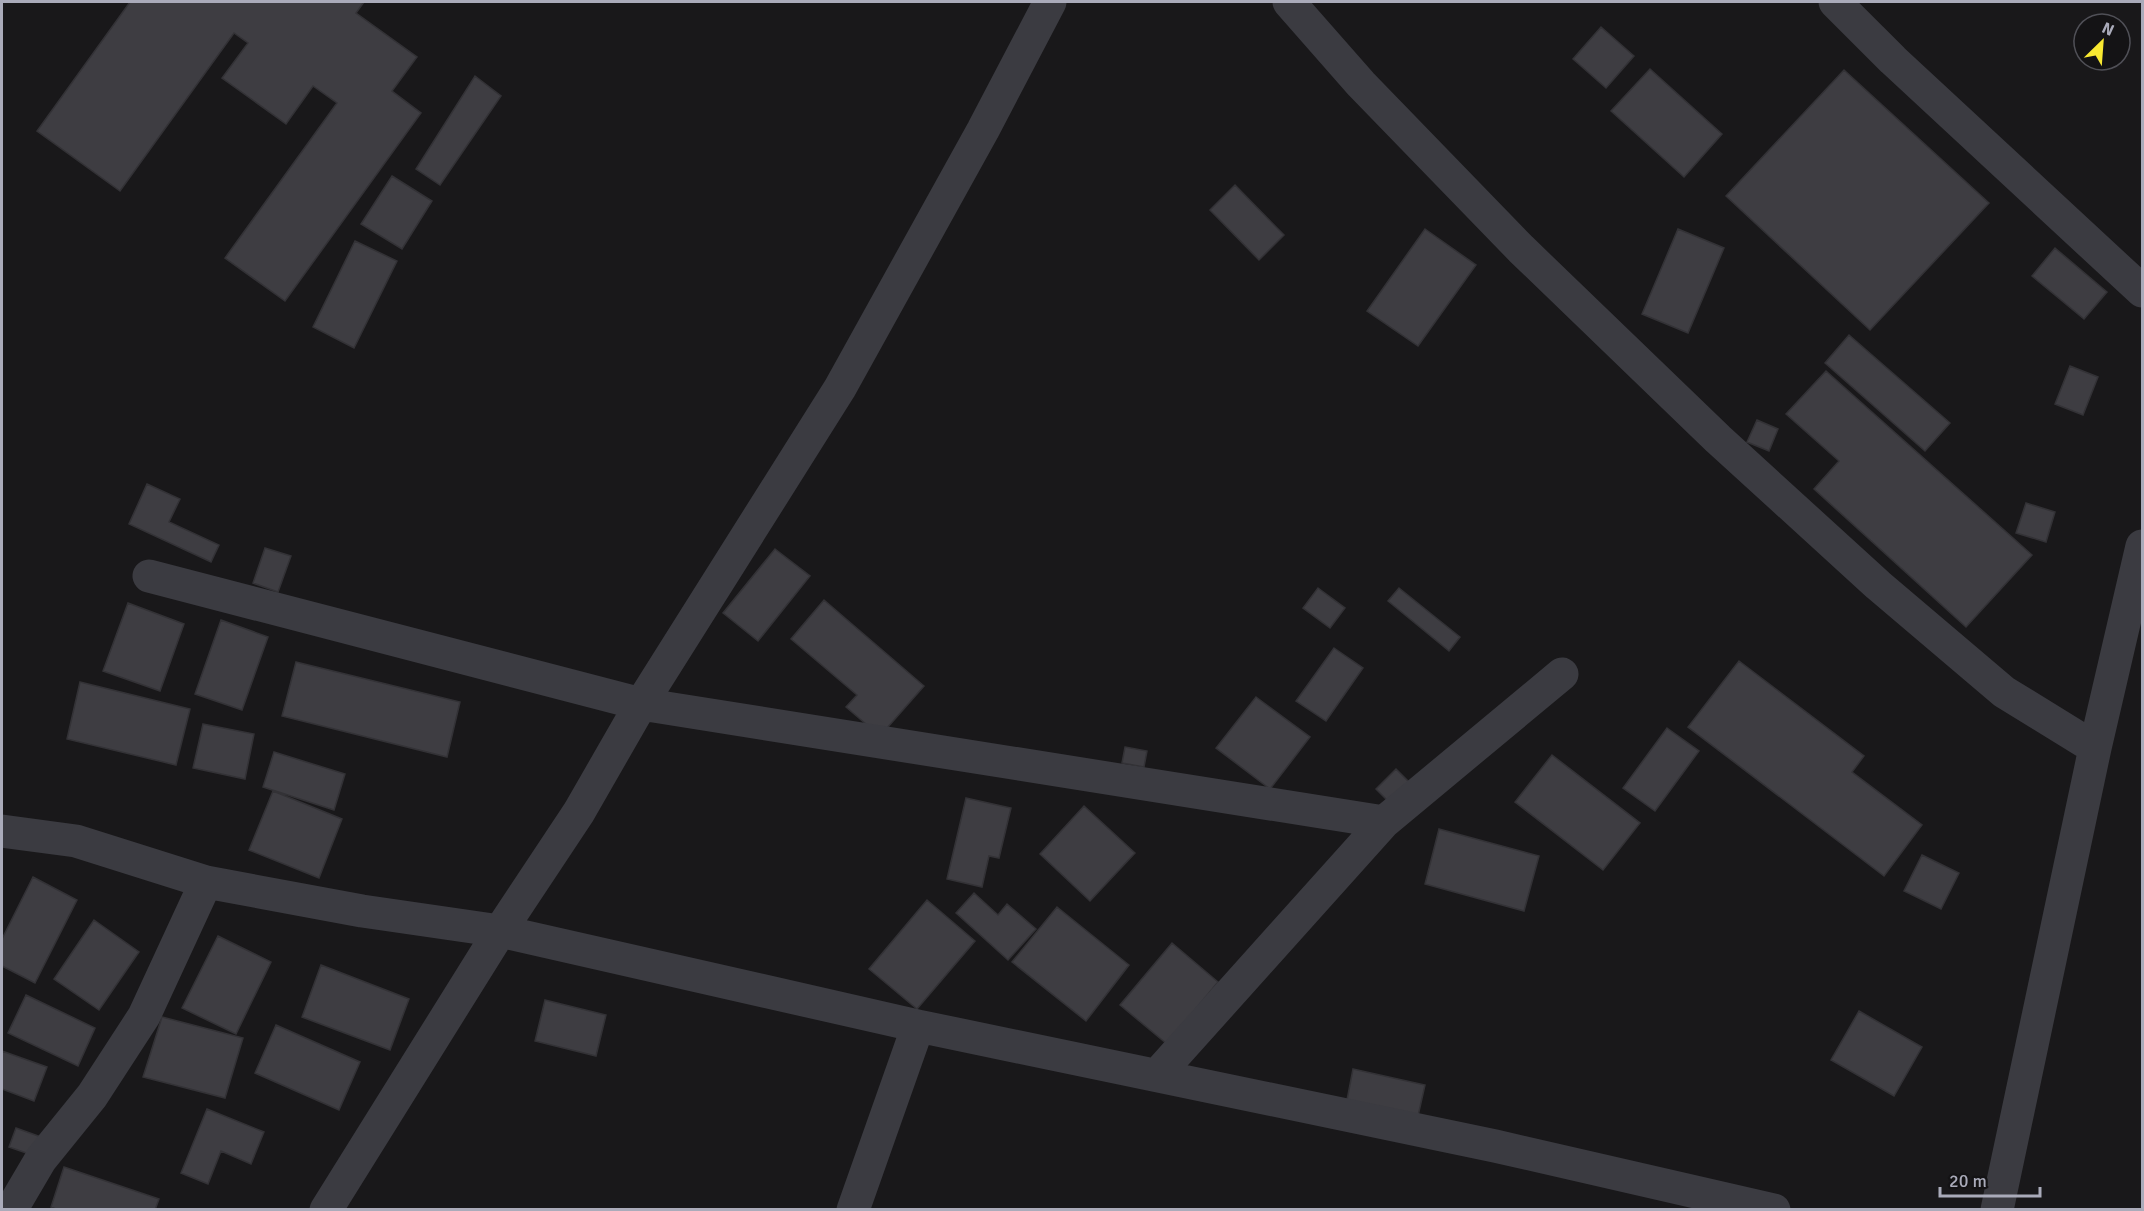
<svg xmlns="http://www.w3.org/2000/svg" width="2144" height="1211" viewBox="0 0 2144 1211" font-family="Signika,sans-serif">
  <rect width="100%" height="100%" fill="#19181a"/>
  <path fill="#3e3d42" stroke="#333236" stroke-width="1.5" d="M 130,2 L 364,2 L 356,13 L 417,57 L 392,91 L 421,113 L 285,301 L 225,258 L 337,103 L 313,86 L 286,124 L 222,78 L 248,43 L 234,33 L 120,191 L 37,131 Z
    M 1601,27 L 1634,56 L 1606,88 L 1573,59 Z
    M 1650,69 L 1722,134 L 1684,177 L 1611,111 Z
    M 1844,70 L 1989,203 L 1870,330 L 1726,196 Z
    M 475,76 L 501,96 L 440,185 L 416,169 Z
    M 392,176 L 432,201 L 402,249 L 361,224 Z
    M 1235,185 L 1284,235 L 1259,260 L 1210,210 Z
    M 1425,229 L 1476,265 L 1418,346 L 1367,311 Z
    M 1678,229 L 1724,248 L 1688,333 L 1642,314 Z
    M 355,241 L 397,261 L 354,348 L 313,327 Z
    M 2055,248 L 2107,292 L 2084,319 L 2032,276 Z
    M 1849,335 L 1950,423 L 1925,451 L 1825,363 Z
    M 2070,366 L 2098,377 L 2083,415 L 2055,404 Z
    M 1826,371 L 2032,555 L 1966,627 L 1814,489 L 1839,461 L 1786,414 Z
    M 1757,420 L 1778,429 L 1769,451 L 1747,442 Z
    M 147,484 L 180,499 L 169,522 L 219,545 L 211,562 L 129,524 Z
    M 2026,503 L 2055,512 L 2046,542 L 2016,533 Z
    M 265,548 L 291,556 L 278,592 L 253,583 Z
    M 775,549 L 810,576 L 758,641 L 723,613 Z
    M 1318,588 L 1345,608 L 1330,628 L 1303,608 Z
    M 1399,588 L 1460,637 L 1449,651 L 1388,601 Z
    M 824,600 L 924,686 L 880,736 L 846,707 L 857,695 L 791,639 Z
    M 128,603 L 184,624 L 160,691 L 103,671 Z
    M 221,620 L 268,637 L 242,710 L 195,694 Z
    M 1334,648 L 1363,668 L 1326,721 L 1296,701 Z
    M 1739,661 L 1864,756 L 1852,772 L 1922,825 L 1884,876 L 1688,727 Z
    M 296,662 L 460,702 L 447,757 L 282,716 Z
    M 80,682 L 190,709 L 176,765 L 67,739 Z
    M 1256,697 L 1310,737 L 1270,789 L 1216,748 Z
    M 203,724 L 254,734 L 245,779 L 193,768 Z
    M 1667,728 L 1699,751 L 1655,811 L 1623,788 Z
    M 1125,747 L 1147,751 L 1144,767 L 1122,763 Z
    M 274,752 L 345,774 L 334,810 L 263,787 Z
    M 1552,755 L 1640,823 L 1603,870 L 1515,802 Z
    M 1396,769 L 1411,784 L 1390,803 L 1376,789 Z
    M 273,791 L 342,819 L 319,878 L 249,850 Z
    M 966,798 L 1011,808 L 999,858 L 989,856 L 982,887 L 947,879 Z
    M 1084,806 L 1135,853 L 1090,901 L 1040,854 Z
    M 1439,829 L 1539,856 L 1524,911 L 1425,884 Z
    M 1922,855 L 1959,873 L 1941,909 L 1904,891 Z
    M 33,877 L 77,900 L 35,983 L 2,966 L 2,939 Z
    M 974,893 L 998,915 L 1007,904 L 1036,929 L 1008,960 L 956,913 Z
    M 927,900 L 975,941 L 917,1009 L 869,969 Z
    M 1057,907 L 1129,965 L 1086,1021 L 1012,962 Z
    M 94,920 L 139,952 L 99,1010 L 54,979 Z
    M 218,936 L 271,962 L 236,1034 L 182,1008 Z
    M 1172,943 L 1218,982 L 1167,1044 L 1120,1005 Z
    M 321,965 L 409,999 L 390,1050 L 302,1017 Z
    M 26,995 L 95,1028 L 78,1066 L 8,1033 Z
    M 545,1000 L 606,1015 L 596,1056 L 535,1041 Z
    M 1859,1011 L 1922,1047 L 1894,1096 L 1831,1060 Z
    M 162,1017 L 243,1038 L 225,1098 L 143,1077 Z
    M 276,1025 L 360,1062 L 339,1110 L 255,1073 Z
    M 2,1051 L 47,1067 L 34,1101 L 2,1089 Z
    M 1353,1069 L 1425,1085 L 1418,1116 L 1347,1100 Z
    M 207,1109 L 264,1132 L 251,1164 L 221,1151 L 208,1184 L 181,1173 Z
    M 16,1128 L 41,1137 L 35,1156 L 9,1147 Z
    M 64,1167 L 159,1199 L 155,1210 L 58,1210 L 51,1207 Z"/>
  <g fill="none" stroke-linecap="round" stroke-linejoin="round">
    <path stroke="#3b3b41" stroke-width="33" d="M 1289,2 L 1361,84 L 1521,249 L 1718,439 L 1878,585 L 2004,692 L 2095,748
      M 1835,2 L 1893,60 L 2142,291
      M 149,576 L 641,704 L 1384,822
      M 2,831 L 76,841 L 206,882 L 362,911 L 500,931 L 918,1026 L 1495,1146 L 1774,1210
      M 1157,1075 L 1384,822 L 1562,674
      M 11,1210 L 41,1159 L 92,1096 L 144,1016 L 206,882
      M 326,1210 L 500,931 L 579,812 L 641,704 L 840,388 L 983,130 L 1050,2
      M 853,1210 L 918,1026
      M 1997,1210 L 2095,748 L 2142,546"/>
  </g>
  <rect width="2144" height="1211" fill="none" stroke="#aaabba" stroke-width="6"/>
  <g transform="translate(2102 42) rotate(25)"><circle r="28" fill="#141315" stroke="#505057" stroke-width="1.5"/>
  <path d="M0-4.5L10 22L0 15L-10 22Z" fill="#f9e931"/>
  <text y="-9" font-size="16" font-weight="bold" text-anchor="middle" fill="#aaabba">N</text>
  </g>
  <path d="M1940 1187v9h100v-9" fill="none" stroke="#aaabba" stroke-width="3"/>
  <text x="1949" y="1187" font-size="18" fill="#aaabba" stroke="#141315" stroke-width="4.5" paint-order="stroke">20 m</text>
</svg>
